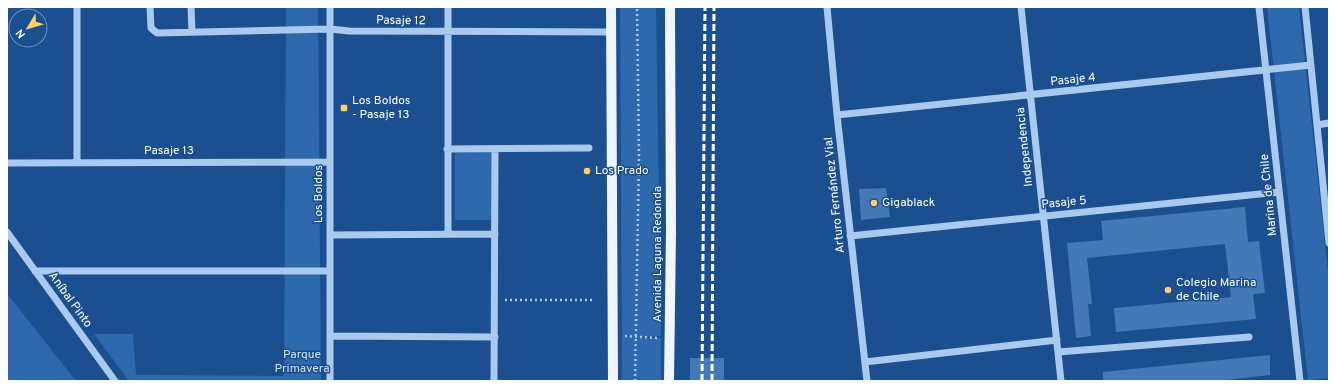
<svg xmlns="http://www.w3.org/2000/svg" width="1336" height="388" viewBox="0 0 1336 388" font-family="Overpass,sans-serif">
  <rect width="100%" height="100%" fill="#1b4f8f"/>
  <path fill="#2e69ad" d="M 286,7 L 318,7 L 321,381 L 129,381 L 94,334 L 133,334 L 136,375 L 284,376 Z
    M 620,7 L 656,7 L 661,336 L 633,338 L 661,338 L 661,381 L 622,381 Z
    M 1267,7 L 1299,7 L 1329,281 L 1329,378 L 1308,380 Z
    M 455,149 L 492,149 L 492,220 L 455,220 Z
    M 9,296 L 76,381 L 7,381 L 7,298 Z"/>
  <path fill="#4478b7" d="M 886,188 L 890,217 L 861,220 L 859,189 Z
    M 1245,207 L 1248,242 L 1259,241 L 1265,293 L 1253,294 L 1256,319 L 1116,332 L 1114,308 L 1231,297 L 1225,244 L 1087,258 L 1092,304 L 1088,304 L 1091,336 L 1076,338 L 1067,243 L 1103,240 L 1101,221 Z
    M 1270,355 L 1270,375 L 1216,381 L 1103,381 L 1103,372 Z
    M 690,358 L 724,358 L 724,381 L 690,381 Z"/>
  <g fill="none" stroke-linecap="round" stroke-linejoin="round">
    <path stroke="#a9c9ee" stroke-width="2.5" stroke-dasharray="2 3" stroke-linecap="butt" d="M 505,300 L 593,300
      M 625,336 L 657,338
      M 635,381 L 639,156 L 637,7"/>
    <path stroke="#a9c9ee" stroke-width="7" d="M 77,7 L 77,163
      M 150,7 L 151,28 L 157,33 L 330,29 L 349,31 L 611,32
      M 191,7 L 192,32
      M 330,7 L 330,381
      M 448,7 L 448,234
      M 827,7 L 837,115 L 867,381
      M 1021,7 L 1061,381
      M 1259,7 L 1300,381
      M 1305,7 L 1329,243
      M 837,115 L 1311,65
      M 1317,125 L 1329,123
      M 447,149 L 589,148
      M 7,163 L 330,162
      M 7,232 L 115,381
      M 330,235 L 495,234
      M 850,236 L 1279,192
      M 35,271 L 330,271
      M 330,336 L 495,337
      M 1058,352 L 1249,337
      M 865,362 L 1057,340
      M 494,381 L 495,149"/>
    <path stroke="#f0f6ff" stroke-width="10" d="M 611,7 L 613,381
      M 669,381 L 671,232 L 670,7"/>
    <path stroke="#fff" stroke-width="3" stroke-dasharray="7 3" stroke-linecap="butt" d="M 702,381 L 705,7
      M 712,381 L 714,7"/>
  </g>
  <g fill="#ffd166" stroke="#1b4f8f" stroke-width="1.5">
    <rect x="340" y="104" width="8" height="8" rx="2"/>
    <circle cx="587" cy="171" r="4"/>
    <circle cx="874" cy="203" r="4"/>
    <circle cx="1168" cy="290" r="4"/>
  </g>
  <g text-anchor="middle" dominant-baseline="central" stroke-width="3" stroke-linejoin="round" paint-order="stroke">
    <g font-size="12" fill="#fff" stroke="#1b4f8f">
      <text transform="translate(401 21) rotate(1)">Pasaje 12</text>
      <text transform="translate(1073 80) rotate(-6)">Pasaje 4</text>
      <text transform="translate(1025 147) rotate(-96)">Independencia</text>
      <text x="169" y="151">Pasaje 13</text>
      <text transform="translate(319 194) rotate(-90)">Los Boldos</text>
      <text transform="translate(835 195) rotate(-96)">Arturo Fernández Vial</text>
      <text transform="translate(1269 195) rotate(-96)">Marina de Chile</text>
      <text transform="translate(1064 203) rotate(-6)">Pasaje 5</text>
      <text transform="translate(658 254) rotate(-90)">Avenida Laguna Redonda</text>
      <text transform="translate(70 300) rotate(54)">Aníbal Pinto</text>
    </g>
    <g font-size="12" fill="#fff" stroke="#1b4f8f" text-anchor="start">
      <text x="352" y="101">Los Boldos<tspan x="352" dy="14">- Pasaje 13</tspan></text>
      <text x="595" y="171">Los Prado</text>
      <text x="882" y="203">Gigablack</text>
      <text x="1176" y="283">Colegio Marina<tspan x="1176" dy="14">de Chile</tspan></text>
    </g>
    <g font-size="12" fill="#cfe3fa" stroke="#1b4f8f">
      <text x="302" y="355">Parque<tspan x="302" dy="14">Primavera</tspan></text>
    </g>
  </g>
  <rect width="1336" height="388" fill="none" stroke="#ffffff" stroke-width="16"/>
  <g transform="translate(28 28) rotate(232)"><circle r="19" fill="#1b4f8f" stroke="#7695bc"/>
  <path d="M0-3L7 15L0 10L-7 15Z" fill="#ffd166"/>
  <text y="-6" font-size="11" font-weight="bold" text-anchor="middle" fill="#ffffff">N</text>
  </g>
</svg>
